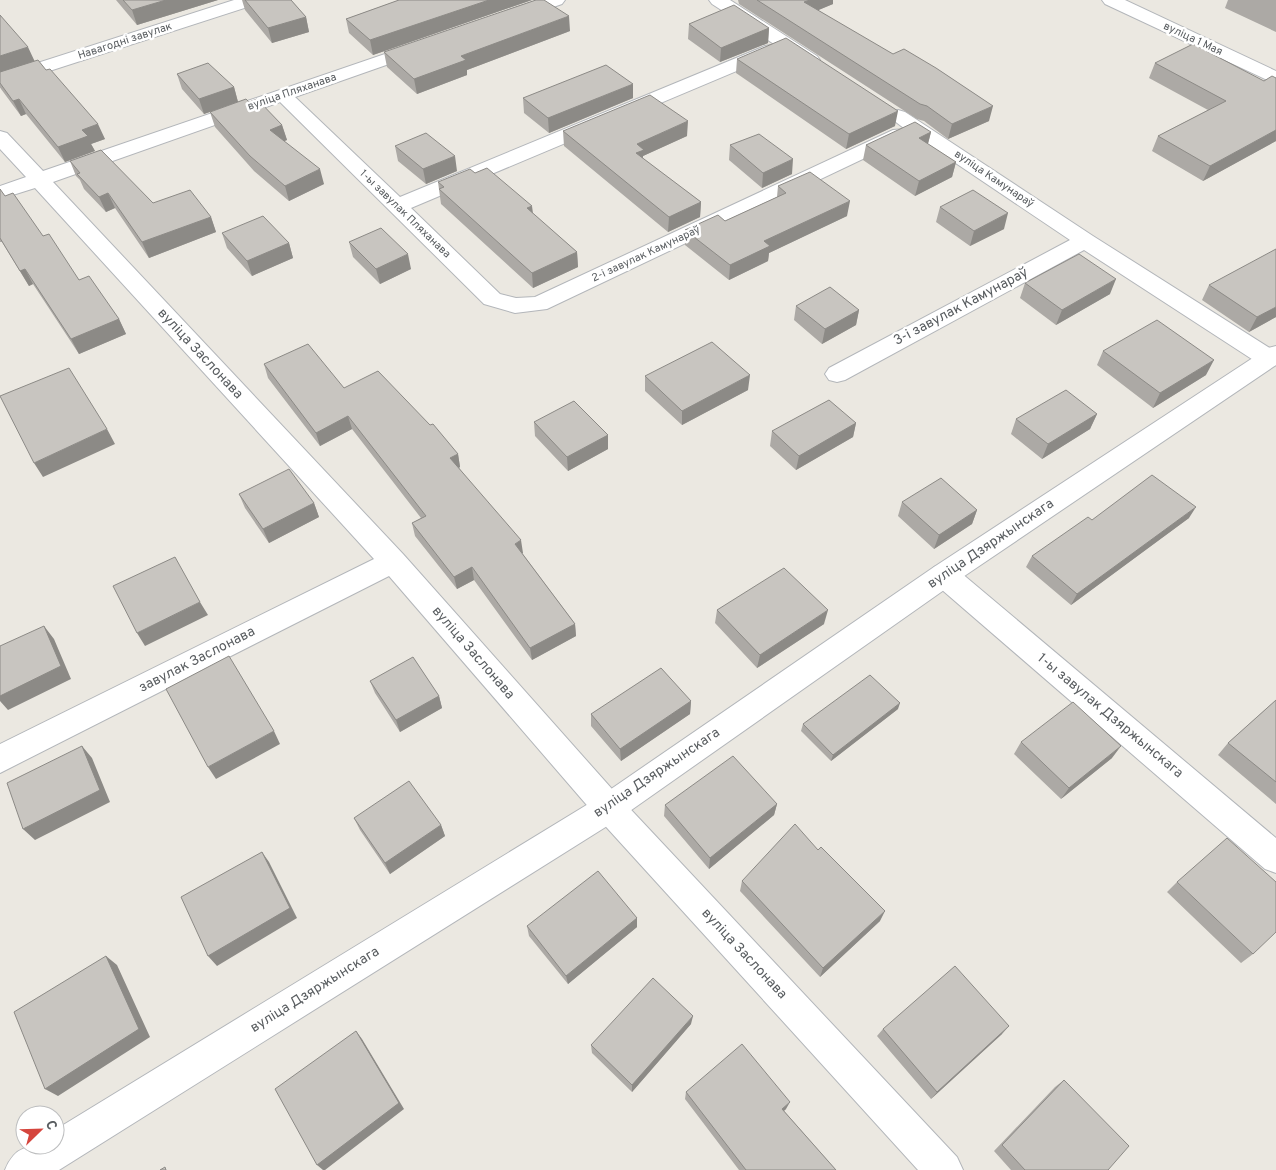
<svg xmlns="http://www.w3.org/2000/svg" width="1276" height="1170" viewBox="0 0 1276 1170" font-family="Overpass,sans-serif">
  <rect width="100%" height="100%" fill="#ebe8e1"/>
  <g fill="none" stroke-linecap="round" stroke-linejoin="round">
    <g stroke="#b3b6ba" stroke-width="2">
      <path id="minor" d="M 234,0 L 260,0 L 257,4 L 0,87 L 0,75 Z
        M 539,0 L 565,0 L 562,4 L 519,19 L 513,20 L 507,19 L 504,15 L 507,11 Z
        M 709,0 L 730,0 L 817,56 L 820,60 L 817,64 C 803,68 789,54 777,46 L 780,50 L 777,54 L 411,208 L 500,294 L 516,298 L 535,297 L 893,130 L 905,129 L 888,116 L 891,112 L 898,110 L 905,112 L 1093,236 L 1276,352 L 1276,365 L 1269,367 L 1261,365 L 1084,250 L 845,380 L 837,382 L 829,380 L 825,374 L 829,368 L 1070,240 L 908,131 L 910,134 L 907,138 L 547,309 L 515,313 L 484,304 L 280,102 L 53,182 L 403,554 L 620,798 L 957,1157 L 963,1170 L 918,1170 L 598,818 L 389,576 L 0,773 L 0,744 L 374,559 L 35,188 L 0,199 L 0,186 L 26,177 L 0,149 L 0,131 L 7,133 L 43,171 L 420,42 L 426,43 L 429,47 L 426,51 L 295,97 L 400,197 L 765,46 L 771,45 L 777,46 L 712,4 Z
        M 1102,0 L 1125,0 L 1276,71 L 1276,84 L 1105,4 Z
        M 944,564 L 954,567 L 1276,838 L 1276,873 L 1265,869 L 934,583 L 930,575 L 934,567 Z"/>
    </g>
    <g stroke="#b3b6ba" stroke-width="2">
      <path id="tertiary" d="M 1276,346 L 1276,365 L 954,583 L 620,818 L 59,1170 L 5,1170 C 15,1145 30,1145 55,1145 L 55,1130 L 598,798 L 934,567 L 1268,348 Z"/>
    </g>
    <use href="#minor" fill="#fff" fill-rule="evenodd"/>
    <use href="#tertiary" fill="#fff" fill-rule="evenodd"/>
  </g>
  <path fill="#aca9a5" d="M 116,0 L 218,0 L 137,25 Z
    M 242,0 L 291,0 L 306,17 L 309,32 L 272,43 L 245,10 Z
    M 399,0 L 532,0 L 373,55 L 349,33 L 346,19 Z
    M 738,0 L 833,0 L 833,4 L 818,10 L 989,121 L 948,139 L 924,121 L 917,119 L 739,4 Z
    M 1228,0 L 1276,0 L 1276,32 L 1225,8 Z
    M 0,15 L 34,61 L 46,70 L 105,139 L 91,144 L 95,151 L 65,162 L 26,114 L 21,116 L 1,89 L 0,87 Z
    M 689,24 L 769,28 L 768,43 L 720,62 L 688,39 Z
    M 570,31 L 467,70 L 467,75 L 417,94 L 387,67 L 384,52 Z
    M 737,59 L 895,126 L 846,149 L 736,73 Z
    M 1155,63 L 1264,81 L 1276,78 L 1276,141 L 1203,181 L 1152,151 L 1158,136 L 1208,110 L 1149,78 Z
    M 177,74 L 234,87 L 238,102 L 204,114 L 182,89 Z
    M 523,98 L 633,98 L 549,133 L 524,113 Z
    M 249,102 L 282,125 L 287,140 L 284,141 L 324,184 L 289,201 L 254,171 L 215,127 L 210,112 Z
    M 563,131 L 687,136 L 643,156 L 643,159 L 701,202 L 700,217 L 668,232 L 564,146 Z
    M 931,132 L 928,144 L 956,162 L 952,177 L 915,196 L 863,160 L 866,145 Z
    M 730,145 L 792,174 L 762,188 L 729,160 Z
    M 395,146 L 457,171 L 426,184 L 398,161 Z
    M 70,161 L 153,203 L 211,217 L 216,232 L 149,258 L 115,208 L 106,212 L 84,189 L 80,180 L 76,176 Z
    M 475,173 L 533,214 L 577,252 L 578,267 L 533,288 L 441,204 L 438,182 Z
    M 778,186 L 847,216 L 769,253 L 768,261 L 729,280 L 685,245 L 685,230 L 725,221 L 777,197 Z
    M 0,189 L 5,196 L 43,236 L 79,280 L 119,319 L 126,334 L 79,354 L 33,284 L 29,286 L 2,242 L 0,242 Z
    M 940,207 L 1004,229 L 970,246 L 936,222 Z
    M 222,233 L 289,243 L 293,258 L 252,276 L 227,248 Z
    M 349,242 L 411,269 L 380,284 L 353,257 Z
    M 1025,283 L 1110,294 L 1056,325 L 1020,298 Z
    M 1209,285 L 1276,317 L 1249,332 L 1202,300 Z
    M 796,306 L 859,310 L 856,325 L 822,344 L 794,320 Z
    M 1103,351 L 1206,375 L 1153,408 L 1097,365 Z
    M 264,364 L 344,388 L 458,454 L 460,467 L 459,468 L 523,553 L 522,553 L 575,624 L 576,636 L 532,660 L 474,580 L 457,589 L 415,536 L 412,523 L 421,518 L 352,429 L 320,446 L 268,378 Z
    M 645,376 L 748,390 L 682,425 L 645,391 Z
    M 1097,414 L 1090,429 L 1042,459 L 1011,434 L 1016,419 Z
    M 534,422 L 608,435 L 608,449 L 568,471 L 535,436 Z
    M 856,423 L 853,437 L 796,470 L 770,446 L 772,431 Z
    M 239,494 L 314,503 L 319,517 L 269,543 L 245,508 Z
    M 902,502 L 977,510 L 972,524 L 934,549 L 898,516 Z
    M 1189,518 L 1071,605 L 1026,567 L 1032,556 L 1092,520 Z
    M 717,610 L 824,624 L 757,668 L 715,623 Z
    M 370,681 L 439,696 L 442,708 L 400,732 L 375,693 Z
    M 1276,700 L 1276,804 L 1218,755 L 1228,743 Z
    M 691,701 L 690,714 L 621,761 L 591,726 L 591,714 Z
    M 898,709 L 831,761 L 801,731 L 803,724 Z
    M 1021,742 L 1112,758 L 1061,799 L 1014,754 Z
    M 777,804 L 774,815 L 709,869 L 664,816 L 665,805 Z
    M 354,818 L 441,825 L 445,836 L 390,874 L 360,830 Z
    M 742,881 L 880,921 L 820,977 L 740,891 Z
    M 1177,882 L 1253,954 L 1241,963 L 1167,892 Z
    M 637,918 L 637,927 L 568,984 L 529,936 L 527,926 Z
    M 691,1024 L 632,1092 L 592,1053 L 591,1045 Z
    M 883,1029 L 1002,1034 L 931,1099 L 877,1036 Z
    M 1064,1080 L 1108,1170 L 1011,1170 L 994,1151 L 1055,1087 Z
    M 686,1092 L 786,1109 L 784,1111 L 836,1170 L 739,1170 L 685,1099 Z"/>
  <path fill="#8c8a86" d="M 166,0 L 218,0 L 137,25 L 132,10 Z
    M 489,0 L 532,0 L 373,55 L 370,40 Z
    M 810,0 L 833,0 L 833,4 L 802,17 L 804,2 Z
    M 569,16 L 570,31 L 467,70 L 467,75 L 417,94 L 414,79 L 461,56 Z
    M 306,17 L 309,32 L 272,43 L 268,28 Z
    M 769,28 L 768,43 L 720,62 L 721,48 Z
    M 28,47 L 35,62 L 0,73 L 0,56 Z
    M 633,84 L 633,98 L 549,133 L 548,118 Z
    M 234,87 L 238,102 L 204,114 L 199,99 Z
    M 19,99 L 26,114 L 21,116 L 13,101 Z
    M 993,106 L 989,121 L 948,139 L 952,124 Z
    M 898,111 L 895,126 L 846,149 L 849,134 Z
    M 688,121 L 687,136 L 643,156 L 643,165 L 636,168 L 637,144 Z
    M 98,124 L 105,139 L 91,144 L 95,151 L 65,162 L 58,147 L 82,130 Z
    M 282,125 L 287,140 L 275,145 L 270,130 Z
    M 1276,130 L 1276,141 L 1203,181 L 1210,166 Z
    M 931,132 L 927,147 L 919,138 Z
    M 455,156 L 457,171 L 426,184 L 423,169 Z
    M 793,159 L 792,174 L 762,188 L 763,173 Z
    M 956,162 L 952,177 L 915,196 L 919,181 Z
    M 320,169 L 324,184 L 289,201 L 285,186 Z
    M 108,193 L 115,208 L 106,212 L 99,197 Z
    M 850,201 L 847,216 L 769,253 L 768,261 L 729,280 L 730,265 L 764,241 Z
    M 701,202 L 700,217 L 668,232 L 669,217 Z
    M 532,206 L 534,221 L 527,208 Z
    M 1008,213 L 1004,229 L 970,246 L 974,231 Z
    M 211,217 L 216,232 L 149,258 L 142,242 Z
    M 289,243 L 293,258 L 252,276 L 247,261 Z
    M 577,252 L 578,267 L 533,288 L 532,273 Z
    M 408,254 L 411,269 L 380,284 L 376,269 Z
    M 25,269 L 33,284 L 29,286 L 20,271 Z
    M 1116,279 L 1110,294 L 1056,325 L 1062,310 Z
    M 1276,307 L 1276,317 L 1249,332 L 1257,317 Z
    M 859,310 L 856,325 L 822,344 L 825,329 Z
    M 119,319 L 126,334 L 79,354 L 71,339 Z
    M 1214,360 L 1206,375 L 1153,408 L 1160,393 Z
    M 750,375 L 748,390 L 682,425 L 682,411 Z
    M 1097,414 L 1090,429 L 1042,459 L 1048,444 Z
    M 348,416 L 352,429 L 320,446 L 316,433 Z
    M 856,423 L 853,437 L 796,470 L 799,456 Z
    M 107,429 L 115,444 L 43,477 L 34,463 Z
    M 608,435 L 608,449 L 568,471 L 567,457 Z
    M 458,454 L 460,467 L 453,471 L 450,458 Z
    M 314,503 L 319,517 L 269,543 L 263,529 Z
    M 1196,507 L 1189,518 L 1071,605 L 1077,594 Z
    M 977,510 L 972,524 L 934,549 L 939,535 Z
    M 521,540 L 523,553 L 516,556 L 515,544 Z
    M 472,567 L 474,580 L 457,589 L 454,577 Z
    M 200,602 L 208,615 L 145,646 L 137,633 Z
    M 828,610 L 824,624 L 757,668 L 760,655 Z
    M 575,624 L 576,636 L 532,660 L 530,648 Z
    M 44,626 L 54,639 L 71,679 L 8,710 L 0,701 L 0,696 Z
    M 439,696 L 442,708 L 400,732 L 396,720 Z
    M 691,701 L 690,714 L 621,761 L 620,749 Z
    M 900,703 L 898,709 L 831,761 L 833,755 Z
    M 274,731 L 280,744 L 216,779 L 208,767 Z
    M 82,746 L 92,758 L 110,802 L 35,840 L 23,829 Z
    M 1121,746 L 1112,758 L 1061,799 L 1069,788 Z
    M 777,804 L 774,815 L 709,869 L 710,858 Z
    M 441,825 L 445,836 L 390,874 L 385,863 Z
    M 262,852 L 269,862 L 297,918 L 217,966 L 208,956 Z
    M 885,911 L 880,921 L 820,977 L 823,968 Z
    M 637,918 L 637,927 L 568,984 L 566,976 Z
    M 106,956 L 117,965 L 150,1037 L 58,1096 L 45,1089 Z
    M 693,1016 L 691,1024 L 632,1092 L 632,1085 Z
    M 1009,1026 L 1002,1034 L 931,1099 L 937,1092 Z
    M 356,1031 L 362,1039 L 404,1109 L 325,1170 L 323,1170 L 317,1165 Z
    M 790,1102 L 786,1109 L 779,1115 L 782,1109 Z"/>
  <path fill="#c8c5c0" stroke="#8c8a86" d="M 123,0 L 166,0 L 132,10 Z
    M 245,0 L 291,0 L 306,17 L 268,28 Z
    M 399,0 L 489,0 L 370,40 L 346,19 Z
    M 536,0 L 544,0 L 569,16 L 461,56 L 466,60 L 414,79 L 384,52 Z
    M 757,0 L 810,0 L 804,2 L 893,54 L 904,49 L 936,68 L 993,106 L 952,124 L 927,106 L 920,104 Z
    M 734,5 L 769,28 L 721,48 L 689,24 Z
    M 0,15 L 28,47 L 0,56 Z
    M 786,38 L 898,111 L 849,134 L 737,59 Z
    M 1193,44 L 1264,81 L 1272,76 L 1276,78 L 1276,130 L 1210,166 L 1158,136 L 1226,101 L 1155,63 Z
    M 38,60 L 46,70 L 50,69 L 98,124 L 82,130 L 88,136 L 58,147 L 19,99 L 13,101 L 0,83 L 0,72 Z
    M 208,63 L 234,87 L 199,99 L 177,74 Z
    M 606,65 L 633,84 L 548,118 L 523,98 Z
    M 650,95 L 688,121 L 637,144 L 644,150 L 636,153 L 701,202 L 669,217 L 563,131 Z
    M 246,99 L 249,102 L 257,99 L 282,125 L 270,130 L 320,169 L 285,186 L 250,156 L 210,112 Z
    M 915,122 L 931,132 L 919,138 L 956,162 L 919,181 L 866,145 Z
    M 426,133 L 455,156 L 423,169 L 395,146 Z
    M 759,134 L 793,159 L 763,173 L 730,145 Z
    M 101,150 L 153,203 L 190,190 L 211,217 L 142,242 L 108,193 L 99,197 L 77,174 L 80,173 L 70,161 Z
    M 487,168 L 532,206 L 527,208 L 577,252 L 532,273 L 439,189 L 444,187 L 438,182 L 470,169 L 475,173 Z
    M 810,172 L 850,201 L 764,241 L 770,246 L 730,265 L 685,230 L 718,215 L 725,221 L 786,193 L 778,186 Z
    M 0,189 L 5,196 L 13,193 L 43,236 L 49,234 L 79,280 L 89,276 L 119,319 L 71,339 L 25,269 L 20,271 L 0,238 Z
    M 973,190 L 1008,213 L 974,231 L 940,207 Z
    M 263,216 L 289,243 L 247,261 L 222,233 Z
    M 381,228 L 408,254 L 376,269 L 349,242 Z
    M 1276,249 L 1276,307 L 1257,317 L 1209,285 Z
    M 1079,254 L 1116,279 L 1062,310 L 1025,283 Z
    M 830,287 L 859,310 L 825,329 L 796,306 Z
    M 1157,320 L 1214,360 L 1160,393 L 1103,351 Z
    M 712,342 L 750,375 L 682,411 L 645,376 Z
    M 308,344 L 344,388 L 378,371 L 430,425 L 433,424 L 458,454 L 450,458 L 521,540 L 515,544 L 575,624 L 530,648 L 472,567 L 454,577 L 412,523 L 426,516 L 348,416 L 316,433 L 264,364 Z
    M 69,368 L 107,429 L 34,463 L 0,396 Z
    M 1066,390 L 1097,414 L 1048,444 L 1016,419 Z
    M 829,400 L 856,423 L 799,456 L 772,431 Z
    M 574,401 L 608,435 L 567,457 L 534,422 Z
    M 289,469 L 314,503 L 263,529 L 239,494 Z
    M 1152,475 L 1196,507 L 1077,594 L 1032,556 L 1088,517 L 1092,520 Z
    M 941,478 L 977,510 L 939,535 L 902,502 Z
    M 175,557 L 200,602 L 137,633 L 113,586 Z
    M 784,568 L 828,610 L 760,655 L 717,610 Z
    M 44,626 L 61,666 L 0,696 L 0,646 Z
    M 229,656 L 274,731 L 208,767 L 166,689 Z
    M 413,657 L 439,696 L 396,720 L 370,681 Z
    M 661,668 L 691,701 L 620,749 L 591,714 Z
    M 870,675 L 900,703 L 833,755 L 803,724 Z
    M 1276,700 L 1276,782 L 1228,743 Z
    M 1073,702 L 1121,746 L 1069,788 L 1021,742 Z
    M 82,746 L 100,790 L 23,829 L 7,783 Z
    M 733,756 L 777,804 L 710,858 L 665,805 Z
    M 409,781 L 441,825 L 385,863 L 354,818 Z
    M 795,824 L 818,850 L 821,847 L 885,911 L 823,968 L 742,881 Z
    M 1227,838 L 1276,882 L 1276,932 L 1253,954 L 1177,882 Z
    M 262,852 L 290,908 L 208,956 L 181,897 Z
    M 598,871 L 637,918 L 566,976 L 527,926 Z
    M 106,956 L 139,1029 L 45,1089 L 14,1012 Z
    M 955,966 L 1009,1026 L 937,1092 L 883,1029 Z
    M 653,978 L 693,1016 L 632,1085 L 591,1045 Z
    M 356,1031 L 399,1103 L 317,1165 L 275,1089 Z
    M 742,1044 L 790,1102 L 782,1109 L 836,1170 L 746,1170 L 686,1092 Z
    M 1064,1080 L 1129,1146 L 1108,1170 L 1025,1170 L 1002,1145 Z
    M 165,1167 L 166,1170 L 160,1170 Z"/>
  <g text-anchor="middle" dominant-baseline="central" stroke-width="5" stroke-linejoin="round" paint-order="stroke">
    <g font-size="11" fill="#595d60" stroke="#fff">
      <text transform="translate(1193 39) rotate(25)">вуліца 1 Мая</text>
      <text transform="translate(125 41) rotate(-18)">Навагодні завулак</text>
      <text transform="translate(292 92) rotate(-19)">вуліца Пляханава</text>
      <text transform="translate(994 179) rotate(34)">вуліца Камунараў</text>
      <text transform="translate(405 214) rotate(44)">1-ы завулак Пляханава</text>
      <text transform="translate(646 254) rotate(-25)">2-і завулак Камунараў</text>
    </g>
    <g font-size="14" fill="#595d60" stroke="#fff">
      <text transform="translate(961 307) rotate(-28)">3-і завулак Камунараў</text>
      <text transform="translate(200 354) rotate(47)">вуліца Заслонава</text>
      <text transform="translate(991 544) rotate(-34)">вуліца Дзяржынскага</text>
      <text transform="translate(473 653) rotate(49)">вуліца Заслонава</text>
      <text transform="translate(197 660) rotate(-27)">завулак Заслонава</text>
      <text transform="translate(1110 716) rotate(40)">1-ы завулак Дзяржынскага</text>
      <text transform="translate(657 773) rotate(-34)">вуліца Дзяржынскага</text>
      <text transform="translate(744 954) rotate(47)">вуліца Заслонава</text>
      <text transform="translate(315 990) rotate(-32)">вуліца Дзяржынскага</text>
    </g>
  </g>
  <g transform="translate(40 1130) rotate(67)"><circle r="24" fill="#ffffff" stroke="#bdbebf"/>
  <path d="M0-4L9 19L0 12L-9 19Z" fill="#d5453d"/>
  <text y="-8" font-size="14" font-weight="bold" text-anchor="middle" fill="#595d60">С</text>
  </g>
</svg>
